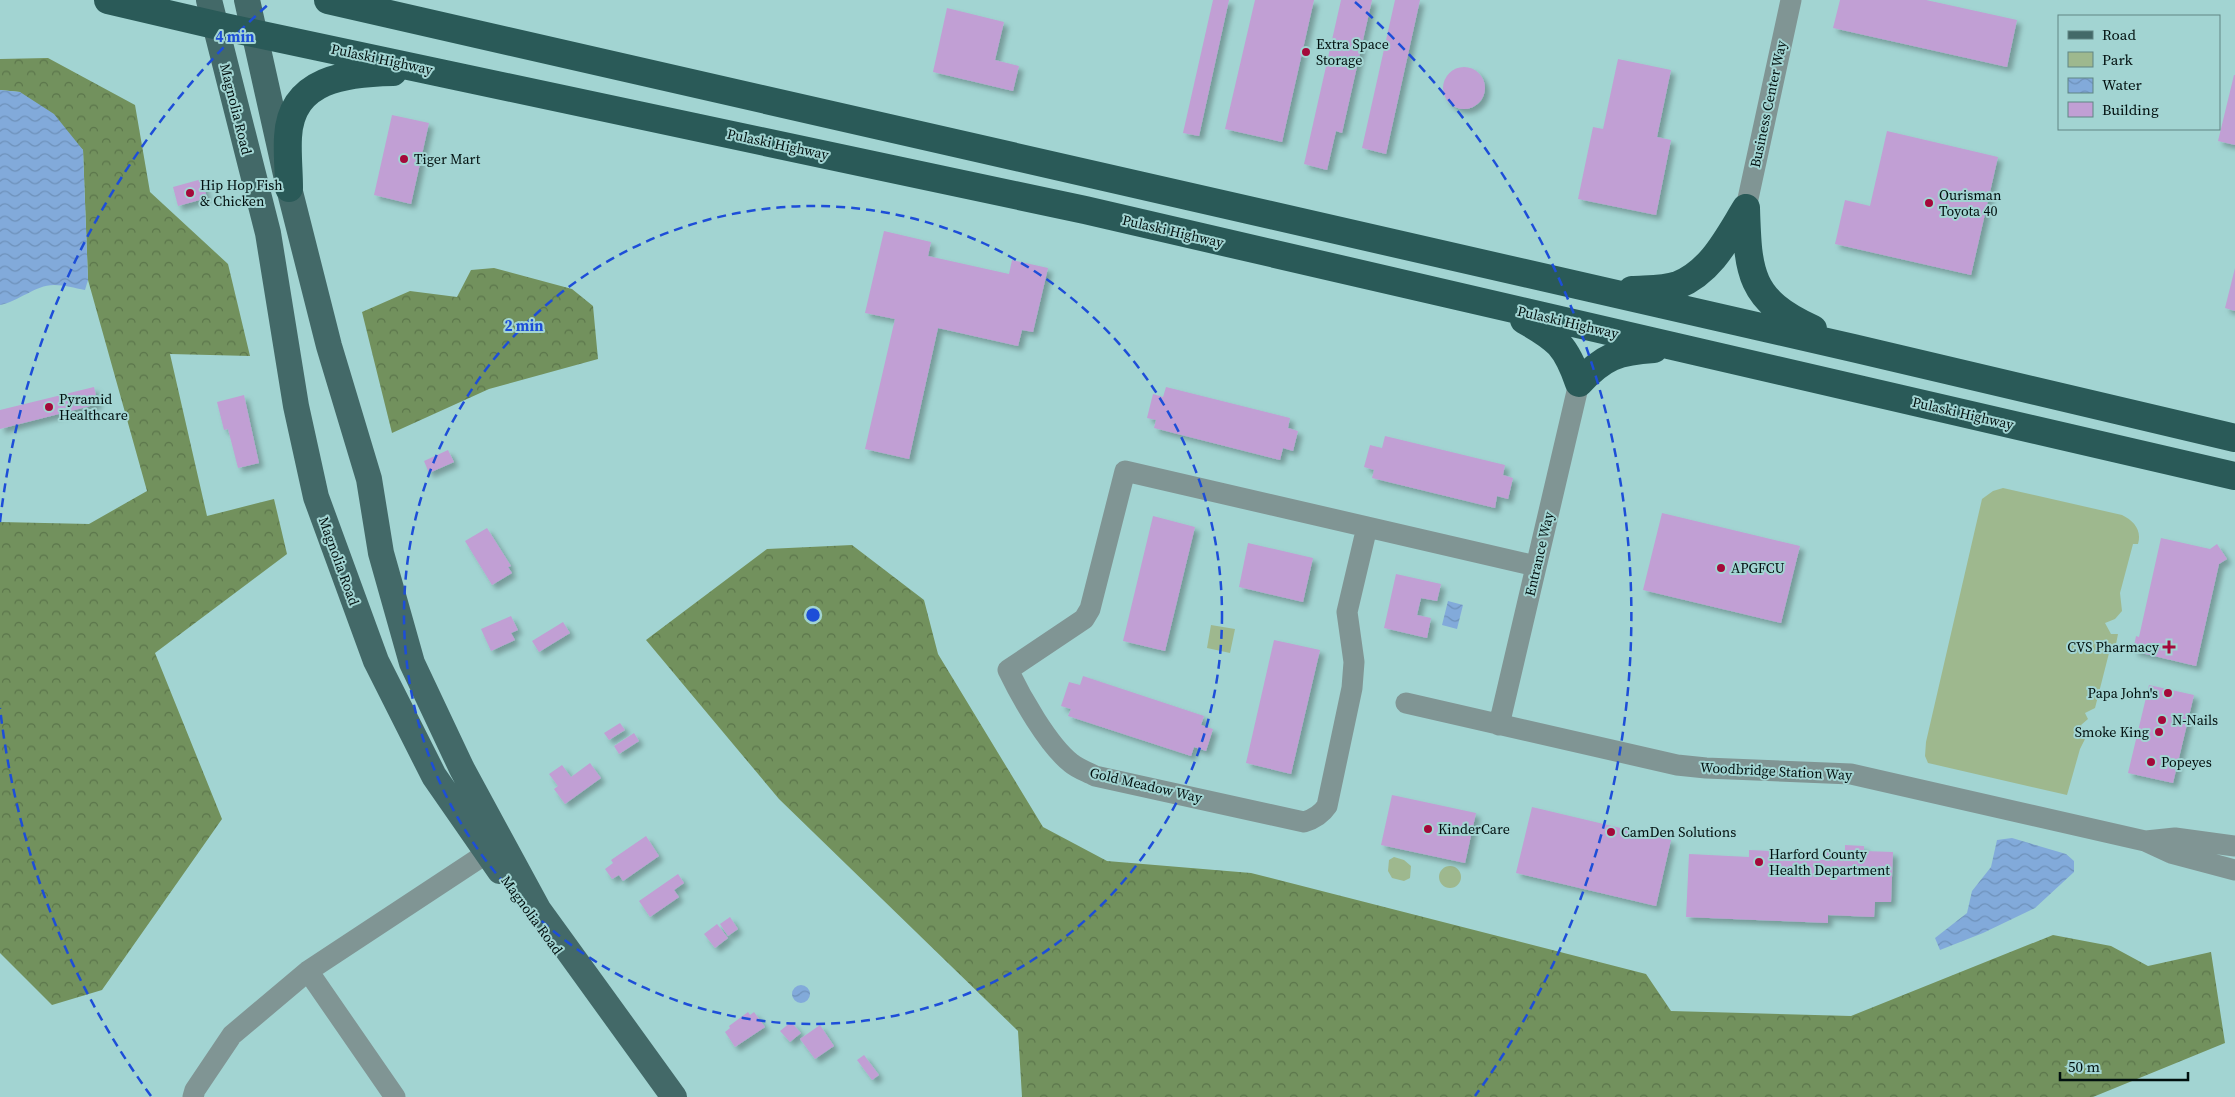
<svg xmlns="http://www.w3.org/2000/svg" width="2235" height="1097" viewBox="0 0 2235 1097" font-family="'Source Serif 4',serif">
  <defs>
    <pattern id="forest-crowns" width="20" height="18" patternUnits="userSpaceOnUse" patternTransform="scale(1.25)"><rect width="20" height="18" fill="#72915d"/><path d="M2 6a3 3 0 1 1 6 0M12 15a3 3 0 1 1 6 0" fill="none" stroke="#5b754b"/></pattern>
    <pattern id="water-waves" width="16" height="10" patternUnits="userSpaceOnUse" patternTransform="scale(1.25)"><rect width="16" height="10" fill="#82aada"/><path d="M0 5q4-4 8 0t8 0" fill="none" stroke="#6e91ba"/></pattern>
    <filter id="shadow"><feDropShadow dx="4.5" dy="4.5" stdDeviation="2.5" flood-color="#0004"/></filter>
  </defs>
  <rect width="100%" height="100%" fill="#a2d4d2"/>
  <path fill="#9eb88e" d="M 2003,488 L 2122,515 C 2134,521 2142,530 2138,544 L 2133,544 L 2120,593 L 2122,611 L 2115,619 L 2105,623 L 2111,634 L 2118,634 L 2116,644 L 2109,653 L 2095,708 L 2085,713 L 2088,719 L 2081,725 L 2087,735 L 2080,749 L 2067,795 L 1928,763 L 1925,756 L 1926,742 L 1982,499 L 1993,491 Z
    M 1211,625 L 1235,629 L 1230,653 L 1207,648 Z
    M 1394,857 L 1404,860 L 1411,866 L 1410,878 L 1404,881 L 1392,878 L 1388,871 L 1389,860 Z
    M1439 877a11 11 0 1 1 22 0a11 11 0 1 1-22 0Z"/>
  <path fill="url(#forest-crowns)" d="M 48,58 L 135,105 L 150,192 L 228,264 L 250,356 L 170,354 L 207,516 L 274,499 L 287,554 L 155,653 L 222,819 L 102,990 L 52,1005 L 0,953 L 0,522 L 89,524 L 147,491 L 88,280 L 83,150 L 20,92 L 0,90 L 0,59 Z
    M 494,268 L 572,289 L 593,306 L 598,359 L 489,389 L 392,433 L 362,312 L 410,291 L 457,297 L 471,270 Z
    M 852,545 L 924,600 L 938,654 L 1043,827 L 1107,861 L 1251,873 L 1646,974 L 1671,1011 L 1851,1016 L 2053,935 L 2111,946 L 2148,966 L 2211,952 L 2225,1043 L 2093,1097 L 1022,1097 L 1018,1031 L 779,799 L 646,640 L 767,549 Z"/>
  <path fill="url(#water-waves)" d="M 0,90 L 20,92 L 54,114 L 83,150 L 88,280 L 85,290 C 75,288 64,285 54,285 C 35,285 18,302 0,305 Z
    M 1448,601 L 1463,605 L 1457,629 L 1442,625 Z
    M 2012,838 L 2066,854 L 2074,861 L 2074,872 L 2035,908 L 1983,933 L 1940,950 L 1935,938 L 1967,913 L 1972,891 L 1991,867 L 1997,840 Z
    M792 994a9 9 0 1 1 18 0a9 9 0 1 1-18 0Z"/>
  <path fill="#c19fd4" filter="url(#shadow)" d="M 1213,0 L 1229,0 L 1199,136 L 1183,133 Z
    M 1255,0 L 1314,0 L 1282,142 L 1225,129 Z
    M 1341,0 L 1372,0 L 1342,133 L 1336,131 L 1327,170 L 1304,164 Z
    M 1395,0 L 1420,0 L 1386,154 L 1362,148 Z
    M 1840,0 L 1926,0 L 2017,20 L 2007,67 L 1833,28 Z
    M 947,8 L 1004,22 L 995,60 L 1019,66 L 1013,91 L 933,72 Z
    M 1618,59 L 1671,70 L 1657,137 L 1671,140 L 1656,215 L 1578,199 L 1593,127 L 1603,129 Z
    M1443 88a21 21 0 1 1 42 0a21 21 0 1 1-42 0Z
    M 2234,75 L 2235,75 L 2235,145 L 2218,141 Z
    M 392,115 L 429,123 L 411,204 L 374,195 Z
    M 1887,131 L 1998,157 L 1971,275 L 1835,244 L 1845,200 L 1870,206 Z
    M 202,179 L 207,198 L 178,206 L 173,187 Z
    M 884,231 L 931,242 L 928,256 L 1009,274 L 1012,260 L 1048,268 L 1033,332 L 1022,330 L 1018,346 L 938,328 L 909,459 L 865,449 L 895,319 L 865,313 Z
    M 2235,268 L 2235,311 L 2225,308 Z
    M 94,387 L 98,404 L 0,429 L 0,410 Z
    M 1166,387 L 1290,418 L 1288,428 L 1298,431 L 1293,451 L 1283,448 L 1280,460 L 1154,428 L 1156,420 L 1147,418 L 1153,394 L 1163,397 Z
    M 244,395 L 259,463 L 238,468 L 228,429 L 224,430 L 217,402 Z
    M 1385,436 L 1505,465 L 1503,475 L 1513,478 L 1508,499 L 1497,496 L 1495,508 L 1372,478 L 1374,470 L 1364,467 L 1370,445 L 1382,448 Z
    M 448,450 L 454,462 L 429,473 L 424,461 Z
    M 1662,513 L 1800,546 L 1781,623 L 1643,590 Z
    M 1153,516 L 1195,527 L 1165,651 L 1123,641 Z
    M 487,528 L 511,566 L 508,567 L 512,573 L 492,585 L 465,541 Z
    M 2161,538 L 2210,549 L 2217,544 L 2227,559 L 2219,564 L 2196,666 L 2133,651 L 2136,636 L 2139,637 Z
    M 1248,543 L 1313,558 L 1303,602 L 1239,587 Z
    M 1396,574 L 1441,584 L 1437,601 L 1421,598 L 1417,615 L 1431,618 L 1427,638 L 1384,628 Z
    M 511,616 L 518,630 L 511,633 L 515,640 L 491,651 L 481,629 Z
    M 563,622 L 570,633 L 539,652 L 532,641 Z
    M 1274,640 L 1320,650 L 1291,774 L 1246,763 Z
    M 1083,676 L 1204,716 L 1201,725 L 1213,729 L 1206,751 L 1194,747 L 1191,756 L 1068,716 L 1071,709 L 1061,706 L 1069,682 L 1080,685 Z
    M 2149,685 L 2194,695 L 2173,783 L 2128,773 Z
    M 620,723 L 625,730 L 609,740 L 604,733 Z
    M 634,733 L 639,741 L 619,754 L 614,746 Z
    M 590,763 L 601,778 L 565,804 L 554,789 L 558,786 L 549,774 L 562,765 L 571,777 Z
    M 1392,795 L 1476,813 L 1465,863 L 1381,845 Z
    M 1532,807 L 1671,840 L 1656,906 L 1516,873 Z
    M 646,836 L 659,856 L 623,881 L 619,875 L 612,879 L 605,869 L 613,863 L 611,860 Z
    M 1845,845 L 1864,846 L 1864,851 L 1893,852 L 1891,902 L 1875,902 L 1874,917 L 1828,915 L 1828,923 L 1686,917 L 1689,854 L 1749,857 L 1749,850 L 1770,851 L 1770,857 L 1826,860 L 1827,851 L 1845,852 Z
    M 678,874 L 684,883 L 674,890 L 679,897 L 650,917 L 639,901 Z
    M 730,917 L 738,929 L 728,936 L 720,924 Z
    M 717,924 L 728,938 L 715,948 L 704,934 Z
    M 748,1012 L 750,1015 L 754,1012 L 765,1027 L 735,1047 L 725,1032 L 730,1028 L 729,1026 Z
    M 791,1022 L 801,1033 L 790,1042 L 780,1031 Z
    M 820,1025 L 834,1046 L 815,1059 L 800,1039 Z
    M 864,1055 L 879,1075 L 872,1080 L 857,1060 Z"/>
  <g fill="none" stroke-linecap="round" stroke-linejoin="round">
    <path stroke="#809594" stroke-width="21" d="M 1746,208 L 1791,0
      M 1367,527 L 1347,612 L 1354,662 L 1352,688 L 1327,806 C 1321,815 1314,819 1304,822 L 1095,776 C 1088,772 1078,769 1071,763 C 1048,745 1021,697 1008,670 L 1084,619 L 1090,609 L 1125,471 L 1536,566
      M 1406,703 L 1677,765 L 1706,768 L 1851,774 L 2145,841 L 2171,853 L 2235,870
      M 1499,725 L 1579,383
      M 2146,841 L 2175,838 L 2235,846
      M 308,971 L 395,1097
      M 193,1097 L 195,1090 L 232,1035 L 308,971 L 487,853"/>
    <path stroke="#436968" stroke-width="26" d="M 209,0 L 268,233 L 296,406 L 316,497 L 376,661 L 434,776 L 500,871
      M 247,0 L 289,188 L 329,346 L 369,479 L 381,553 L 412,663 L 462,769 L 538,909 L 674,1097"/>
    <path stroke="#2a5a58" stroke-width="28" d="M 108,0 L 215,25 L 1085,210 L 2235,476
      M 328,0 L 1853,348 L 2235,438
      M 289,188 C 289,171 287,154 288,137 C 291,78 347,73 393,72
      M 1746,208 C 1748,273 1749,300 1813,329
      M 1632,290 C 1647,289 1664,290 1678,285 C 1712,271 1728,237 1746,208
      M 1524,320 C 1558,339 1566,346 1579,383 C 1603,357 1618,351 1654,349"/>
  </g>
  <g fill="none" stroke="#1d4ed8" stroke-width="2.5" stroke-dasharray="9 6">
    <circle cx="813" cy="615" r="409"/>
    <path d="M151 1096A818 818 0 0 1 0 708M0 522A818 818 0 0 1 271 2M1355 2A818 818 0 0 1 1475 1096"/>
  </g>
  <g fill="#a4093a" stroke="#a2d4d2" stroke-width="2">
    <circle cx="1306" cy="52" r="5"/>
    <circle cx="404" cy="159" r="5"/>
    <circle cx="190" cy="193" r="5"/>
    <circle cx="1929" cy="203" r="5"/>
    <circle cx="49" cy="407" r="5"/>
    <circle cx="1721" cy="568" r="5"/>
    <path d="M2166.5 639.5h5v5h5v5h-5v5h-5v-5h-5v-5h5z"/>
    <circle cx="2168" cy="693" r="5"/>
    <circle cx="2162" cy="720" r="5"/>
    <circle cx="2159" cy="732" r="5"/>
    <circle cx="2151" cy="762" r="5"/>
    <circle cx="1428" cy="829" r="5"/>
    <circle cx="1611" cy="832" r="5"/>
    <circle cx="1759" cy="862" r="5"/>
  </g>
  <g text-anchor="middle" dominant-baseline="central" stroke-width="4" stroke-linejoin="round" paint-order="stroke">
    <g font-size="14" fill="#000f0e" stroke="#a2d4d2" text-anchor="start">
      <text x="1316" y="44">Extra Space<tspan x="1316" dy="16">Storage</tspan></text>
      <text x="414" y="159">Tiger Mart</text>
      <text x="200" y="185">Hip Hop Fish<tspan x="200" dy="16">&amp; Chicken</tspan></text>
      <text x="1939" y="195">Ourisman<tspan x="1939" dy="16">Toyota 40</tspan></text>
      <text x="59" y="399">Pyramid<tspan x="59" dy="16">Healthcare</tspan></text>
      <text x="1731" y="568">APGFCU</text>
      <text x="2159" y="647" text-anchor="end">CVS Pharmacy</text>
      <text x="2158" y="693" text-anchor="end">Papa John's</text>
      <text x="2172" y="720">N-Nails</text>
      <text x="2149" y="732" text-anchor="end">Smoke King</text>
      <text x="2161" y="762">Popeyes</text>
      <text x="1438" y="829">KinderCare</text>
      <text x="1621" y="832">CamDen Solutions</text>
      <text x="1769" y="854">Harford County<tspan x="1769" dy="16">Health Department</tspan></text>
    </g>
    <g font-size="14" fill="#000f0e" stroke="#a2d4d2">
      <text transform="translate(382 59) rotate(12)">Pulaski Highway</text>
      <text transform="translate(1768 104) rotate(-78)">Business Center Way</text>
      <text transform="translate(236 109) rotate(76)">Magnolia Road</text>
      <text transform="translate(778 144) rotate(12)">Pulaski Highway</text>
      <text transform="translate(1173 231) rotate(13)">Pulaski Highway</text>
      <text transform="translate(1568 322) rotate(13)">Pulaski Highway</text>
      <text transform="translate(1963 413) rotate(13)">Pulaski Highway</text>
      <text transform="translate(1539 554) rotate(-77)">Entrance Way</text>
      <text transform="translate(339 561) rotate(70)">Magnolia Road</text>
      <text transform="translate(1776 771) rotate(3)">Woodbridge Station Way</text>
      <text transform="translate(1146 785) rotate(13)">Gold Meadow Way</text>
      <text transform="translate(532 915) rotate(54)">Magnolia Road</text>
    </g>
  </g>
  <circle cx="813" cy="615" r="8" fill="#1d4ed8" stroke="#a2d4d2" stroke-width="2.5"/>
  <g font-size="15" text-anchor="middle" font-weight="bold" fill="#1d4ed8" stroke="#a2d4d2" stroke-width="4" stroke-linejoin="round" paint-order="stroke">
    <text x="235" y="42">4 min</text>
    <text x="524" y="331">2 min</text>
  </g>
  <rect x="2058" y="15" width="162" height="115" fill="#a2d4d2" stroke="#618584"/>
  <rect x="2068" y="31" width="25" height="8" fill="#436968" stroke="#618584"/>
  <text x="2102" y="40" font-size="15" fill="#000f0e">Road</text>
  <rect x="2068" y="52" width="25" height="15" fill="#9eb88e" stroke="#618584"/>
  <text x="2102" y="65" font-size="15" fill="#000f0e">Park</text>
  <rect x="2068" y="78" width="25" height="15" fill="url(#water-waves)" stroke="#618584"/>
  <text x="2102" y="90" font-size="15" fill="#000f0e">Water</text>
  <rect x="2068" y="102" width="25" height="15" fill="#c19fd4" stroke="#618584"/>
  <text x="2102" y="115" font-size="15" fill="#000f0e">Building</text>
  <path d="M2060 1072v8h128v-8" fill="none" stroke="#000f0e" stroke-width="2.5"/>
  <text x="2068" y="1072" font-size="15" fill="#000f0e" stroke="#a2d4d2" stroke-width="4" paint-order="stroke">50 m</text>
</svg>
